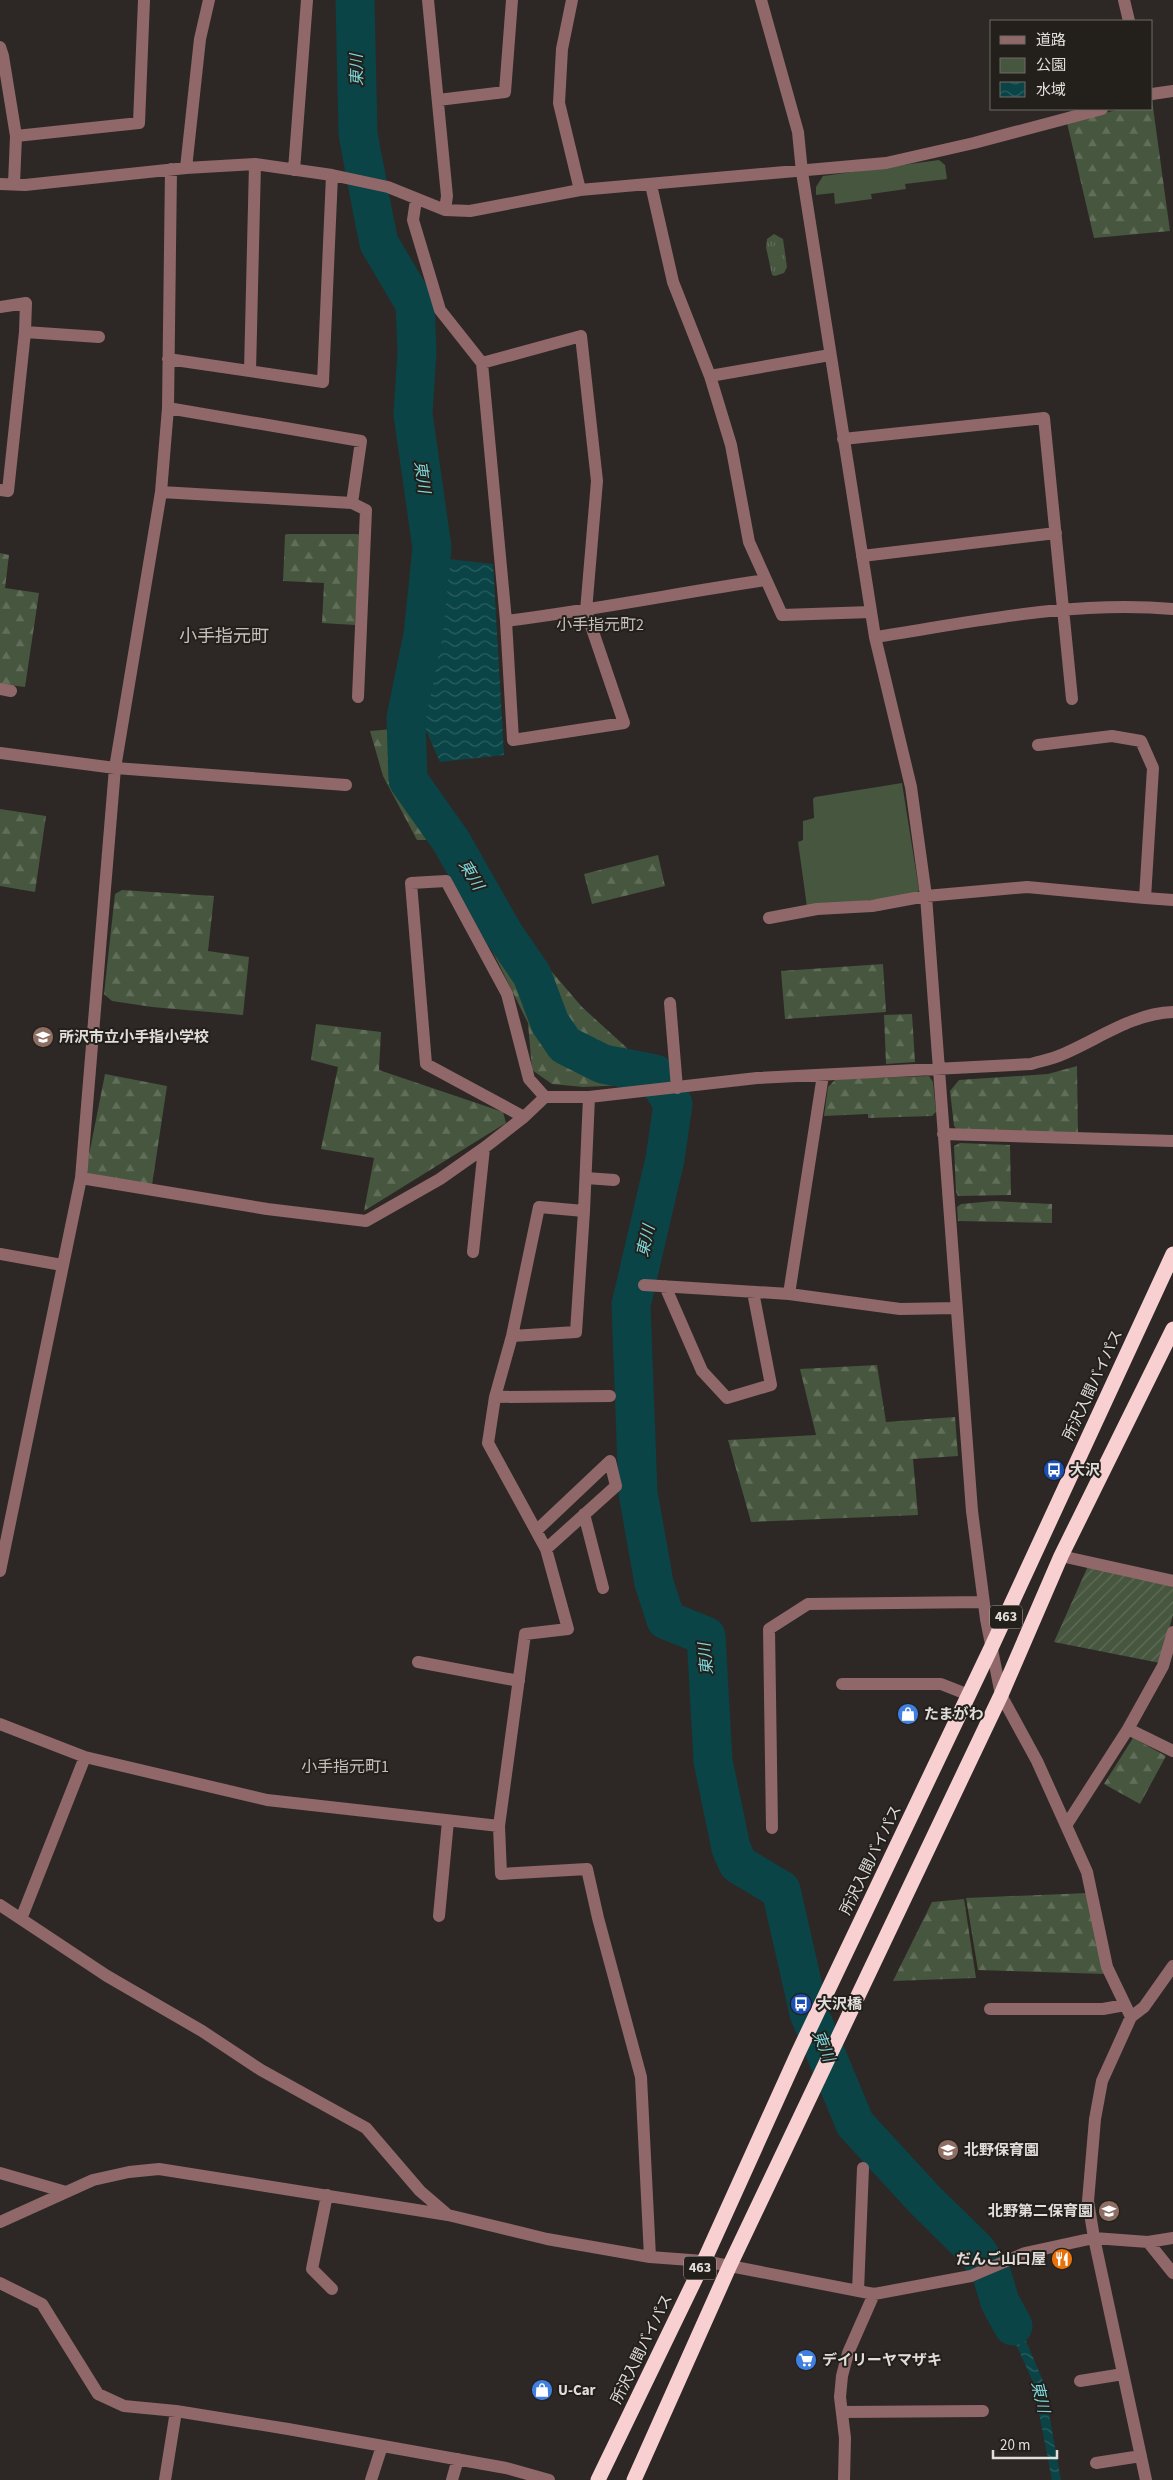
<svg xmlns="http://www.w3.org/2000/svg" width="1173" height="2480" viewBox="0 0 1173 2480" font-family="'Source Sans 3','Noto Sans JP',sans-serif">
  <defs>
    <pattern id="grass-tufts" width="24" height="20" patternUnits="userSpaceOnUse" patternTransform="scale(1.25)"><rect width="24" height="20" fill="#47563e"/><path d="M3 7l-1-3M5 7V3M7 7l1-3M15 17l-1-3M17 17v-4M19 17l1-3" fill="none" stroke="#616e59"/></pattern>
    <pattern id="forest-firs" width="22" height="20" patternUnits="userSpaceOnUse" patternTransform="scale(1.25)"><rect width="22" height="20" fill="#47563e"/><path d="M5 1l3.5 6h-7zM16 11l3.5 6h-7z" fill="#616e59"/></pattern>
    <pattern id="garden-furrows" width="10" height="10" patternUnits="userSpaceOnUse" patternTransform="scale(1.25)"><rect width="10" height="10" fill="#47563e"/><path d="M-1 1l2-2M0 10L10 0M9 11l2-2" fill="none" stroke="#616e59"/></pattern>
    <pattern id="water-waves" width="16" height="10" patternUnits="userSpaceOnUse" patternTransform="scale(1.25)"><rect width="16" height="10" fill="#0a4446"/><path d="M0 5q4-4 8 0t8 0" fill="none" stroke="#2d5f60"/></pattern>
  </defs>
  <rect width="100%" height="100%" fill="#2d2825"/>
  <path fill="url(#grass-tufts)" d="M 774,234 L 783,239 L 787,267 L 784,273 L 775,276 L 772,275 L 766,247 L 767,239 Z"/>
  <path fill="url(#forest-firs)" d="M 1152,100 L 1170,231 L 1094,238 L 1067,123 L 1120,109 L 1152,109 Z
    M 287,534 L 358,534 L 360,536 L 355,625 L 322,623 L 324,583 L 283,581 L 285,535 Z
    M 0,553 L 9,555 L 5,588 L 39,593 L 25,687 L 0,684 Z
    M 393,729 L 424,786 L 467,838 L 534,951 L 582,1007 L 627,1048 L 627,1085 L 583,1087 L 552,1084 L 532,1070 L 528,1023 L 475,916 L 434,840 L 417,840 L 383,776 L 370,731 Z
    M 0,809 L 46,816 L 35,892 L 0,886 Z
    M 658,855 L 665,886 L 592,904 L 584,874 Z
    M 122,890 L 214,896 L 208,951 L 249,957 L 243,1015 L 152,1007 L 112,1001 L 104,994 L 115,894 Z
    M 883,964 L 886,1012 L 785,1019 L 781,971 Z
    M 912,1014 L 915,1062 L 886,1064 L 884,1015 Z
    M 316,1024 L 381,1032 L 379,1070 L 503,1112 L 506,1123 L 364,1211 L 374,1158 L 321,1149 L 338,1067 L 311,1060 Z
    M 1077,1066 L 1078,1135 L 959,1132 L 954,1126 L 950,1091 L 959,1080 L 1048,1074 Z
    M 105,1074 L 167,1086 L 152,1185 L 89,1175 L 86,1170 Z
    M 929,1076 L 933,1082 L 936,1112 L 932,1116 L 868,1118 L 868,1114 L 824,1116 L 828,1087 L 836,1079 Z
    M 960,1143 L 1010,1145 L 1011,1195 L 958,1196 L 956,1192 L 954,1146 Z
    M 994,1201 L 1052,1204 L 1052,1223 L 958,1221 L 957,1207 L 961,1204 Z
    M 877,1365 L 886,1422 L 955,1417 L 958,1456 L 913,1459 L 918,1515 L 751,1522 L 728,1440 L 816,1435 L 800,1369 Z
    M 1133,1738 L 1166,1756 L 1140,1804 L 1104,1784 Z
    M 1088,1893 L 1106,1974 L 978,1970 L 966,1898 Z
    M 964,1899 L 976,1978 L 893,1981 L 932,1902 Z"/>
  <path fill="#47563e" d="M 939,160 L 945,165 L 947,179 L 905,184 L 906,189 L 871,194 L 872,199 L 835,204 L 834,193 L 816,195 L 816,187 L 823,176 Z
    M 902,783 L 919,890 L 917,895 L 807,907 L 798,842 L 803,840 L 803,821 L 814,818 L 813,799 L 815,797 Z"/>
  <path fill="url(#garden-furrows)" d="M 1088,1566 L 1173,1585 L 1173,1615 L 1160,1663 L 1054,1642 Z"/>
  <path fill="url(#water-waves)" d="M 447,559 L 493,564 L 504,755 L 440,762 L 421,719 Z
    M 998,2275 L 1043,2381 L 1061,2480 L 1052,2480 L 1033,2382 L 987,2280 Z"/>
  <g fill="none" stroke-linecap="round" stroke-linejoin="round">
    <path stroke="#0a4446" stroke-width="39" d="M 355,0 L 358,134 L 374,219 L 379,243 L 415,304 L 417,351 L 413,414 L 432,548 L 423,635 L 406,718 L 408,780 L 451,841 L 504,934 L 532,975 L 550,1023 L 565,1045 L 603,1064 L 655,1074 L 673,1104 L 665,1159 L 631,1305 L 638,1493 L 654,1583 L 666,1620 L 706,1636 L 713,1761 L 731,1848 L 738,1864 L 781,1890 L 809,2013 L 855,2124 L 925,2200 L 977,2251 L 992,2275 L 1000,2302 L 1013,2326"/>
    <path stroke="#906869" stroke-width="12" d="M 428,0 L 447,196 L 445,210
      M 572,0 L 562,49 L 559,103 L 580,190
      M 761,0 L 798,132 L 802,172 L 875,637 L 911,787 L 926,896 L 972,1511 L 986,1619 L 1001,1695 L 1037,1761 L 1087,1872 L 1107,1967 L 1131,2017 L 1102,2081 L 1095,2119 L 1088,2201 L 1094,2238 L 1146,2480
      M 1124,0 L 1129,21
      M 0,47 L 3,56 L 16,136
      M 1152,94 L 1173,91
      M 438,100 L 505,92 L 512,0
      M 186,168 L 200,39 L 209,0
      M 294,170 L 307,0
      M 0,184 L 25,185 L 186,168 L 255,164 L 332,175 L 388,187 L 445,210 L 470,211 L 580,190 L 886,163 L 974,143 L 1102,109
      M 14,184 L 16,136 L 139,123 L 144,0
      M 651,185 L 673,282 L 710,376 L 731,445 L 749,542 L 782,615 L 871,612
      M 416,200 L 413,220 L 440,310 L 482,363 L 506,621 L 513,740 L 624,723 L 586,611 L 597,481 L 581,336 L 482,363
      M 0,307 L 26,303 L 25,332
      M 168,359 L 323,382 L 332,175
      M 250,371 L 255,164
      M 710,376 L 830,355
      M 168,408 L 361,441 L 352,503 L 366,510 L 358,697
      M 843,439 L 1044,418 L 1072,699
      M 0,490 L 8,491 L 25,332 L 99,337
      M 161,492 L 352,503
      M 862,556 L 1056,533
      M 506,621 C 593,610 679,593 765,580
      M 875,637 C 973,622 1073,600 1173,609
      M 0,689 L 11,691
      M 0,753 L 115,768 L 346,785
      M 1145,898 L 1173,900
      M 769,918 L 817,909 L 872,906 L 926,896 L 1027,887 L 1145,898 L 1153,768 L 1141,741 L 1112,736 L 1038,745
      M 670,1003 L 677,1088
      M 823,1075 L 789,1294 L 900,1309 L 957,1308
      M 524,1117 L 426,1064 L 411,883 L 446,881 L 507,994 L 529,1079 L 545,1097
      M 943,1134 L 1173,1141
      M 81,1178 L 267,1209 L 366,1221 L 440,1179 L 484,1148 L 524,1117 L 545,1097 L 589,1097 L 757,1078 L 1031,1064 C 1041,1061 1052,1059 1061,1055 C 1097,1040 1133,1013 1173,1012
      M 586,1178 L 614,1180
      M 473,1252 L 484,1148
      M 0,1254 L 62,1265
      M 644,1285 L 789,1294
      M 665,1286 L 702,1371 L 727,1398 L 771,1385 L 753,1292
      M 512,1336 L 576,1332 L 584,1211
      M 495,1397 L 610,1396
      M 584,1514 L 603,1588
      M 536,1531 L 610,1461 L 616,1486 L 546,1549
      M 1061,1556 L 1173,1581
      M 0,1571 L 81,1178 L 115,768 L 161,492 L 168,408 L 171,169
      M 418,1662 L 519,1681
      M 842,1684 L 941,1684 L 969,1695
      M 0,1724 L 85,1757 L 267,1800 L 499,1826 L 501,1874 L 587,1869 L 598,1918 L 641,2077 L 650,2257
      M 1128,1729 L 1173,1751
      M 1067,1824 L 1128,1729 L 1163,1666 L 1173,1632
      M 499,1826 L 525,1634 L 568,1629 L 546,1549 L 488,1443 L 495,1397 L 512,1336 L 539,1207 L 584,1211 L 589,1097
      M 772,1828 L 769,1629 L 808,1604 L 983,1602
      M 0,1905 L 107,1976 L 202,2031 L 261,2070 L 366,2128 L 420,2191 L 448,2215
      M 439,1916 L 448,1821
      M 21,1919 L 85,1757
      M 990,2009 L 1103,2009 L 1125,2005
      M 1131,2017 L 1144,2007 L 1173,1966
      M 0,2173 L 66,2192
      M 327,2195 L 312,2269 L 332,2289
      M 0,2222 L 93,2180 L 129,2172 L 159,2169 L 448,2215 L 547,2239 L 650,2257 L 704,2261 L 874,2294 L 971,2276 L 1025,2253 L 1094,2238 L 1148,2242 L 1173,2238
      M 1148,2242 L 1173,2273
      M 0,2283 L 42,2304 L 98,2394 L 124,2406 L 176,2411 L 288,2429 L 506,2468 L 549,2480
      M 858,2291 L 863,2168
      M 1080,2381 L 1123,2374
      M 842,2412 L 983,2411
      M 1096,2463 L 1141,2456
      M 165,2480 L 176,2411
      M 371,2480 L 382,2446
      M 452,2480 L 458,2459
      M 844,2480 L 845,2438 L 840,2397 L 842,2376 L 848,2353 L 874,2294"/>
    <path stroke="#f9d0d1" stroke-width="15" d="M 598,2480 L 704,2261 L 798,2053 L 991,1648 L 1173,1254
      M 634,2480 L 730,2265 L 1001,1695 L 1061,1556 L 1173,1329"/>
  </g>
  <defs>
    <g id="school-disc" transform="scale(1.125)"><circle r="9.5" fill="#8d6e63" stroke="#231f1b"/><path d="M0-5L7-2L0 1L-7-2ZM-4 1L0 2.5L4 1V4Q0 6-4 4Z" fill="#fff"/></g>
    <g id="bus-disc" transform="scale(1.125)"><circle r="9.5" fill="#1a4fb4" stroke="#231f1b"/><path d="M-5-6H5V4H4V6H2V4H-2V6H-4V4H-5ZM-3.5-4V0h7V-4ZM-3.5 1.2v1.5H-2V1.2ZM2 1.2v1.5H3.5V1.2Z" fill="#fff"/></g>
    <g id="shop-disc" transform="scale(1.125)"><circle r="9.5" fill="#3f7fe0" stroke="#231f1b"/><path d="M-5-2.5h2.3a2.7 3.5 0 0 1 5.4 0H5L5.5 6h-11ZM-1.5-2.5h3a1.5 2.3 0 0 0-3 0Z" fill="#fff"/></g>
    <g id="restaurant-disc" transform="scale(1.125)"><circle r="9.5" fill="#e8710a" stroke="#231f1b"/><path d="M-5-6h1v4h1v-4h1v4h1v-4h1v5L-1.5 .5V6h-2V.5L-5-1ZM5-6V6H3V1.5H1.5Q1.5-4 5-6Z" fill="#fff"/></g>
    <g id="supermarket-disc" transform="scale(1.125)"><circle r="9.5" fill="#3f7fe0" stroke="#231f1b"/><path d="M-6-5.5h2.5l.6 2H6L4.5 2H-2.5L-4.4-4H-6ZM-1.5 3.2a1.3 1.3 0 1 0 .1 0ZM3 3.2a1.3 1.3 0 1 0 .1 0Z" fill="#fff"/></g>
  </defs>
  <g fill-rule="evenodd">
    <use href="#school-disc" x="43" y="1037"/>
    <use href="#bus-disc" x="1054" y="1470"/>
    <use href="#shop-disc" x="908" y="1714"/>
    <use href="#bus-disc" x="801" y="2004"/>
    <use href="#school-disc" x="948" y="2150"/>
    <use href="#school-disc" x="1109" y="2211"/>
    <use href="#restaurant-disc" x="1062" y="2259"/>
    <use href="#supermarket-disc" x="806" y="2360"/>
    <use href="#shop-disc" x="542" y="2390"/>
  </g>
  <g text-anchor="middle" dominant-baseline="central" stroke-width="4" stroke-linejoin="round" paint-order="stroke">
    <g fill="#231f1b" stroke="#a7a4a1" stroke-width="1">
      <rect x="990" y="1605.5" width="32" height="23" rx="4"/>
      <rect x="684" y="2256.5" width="32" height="23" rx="4"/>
    </g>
    <g font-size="14" font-weight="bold" fill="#e0ddda">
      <text x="1006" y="1617">463</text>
      <text x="700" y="2268">463</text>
    </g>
    <g font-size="15" font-weight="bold" fill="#e0ddda" stroke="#231f1b" text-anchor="start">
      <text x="59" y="1037">所沢市立小手指小学校</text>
      <text x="1070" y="1470">大沢</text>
      <text x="924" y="1714">たまがわ</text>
      <text x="817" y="2004">大沢橋</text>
      <text x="964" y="2150">北野保育園</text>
      <text x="1093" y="2211" text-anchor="end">北野第二保育園</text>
      <text x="1046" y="2259" text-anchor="end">だんご山口屋</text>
      <text x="822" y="2360">デイリーヤマザキ</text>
      <text x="558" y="2390">U-Car</text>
    </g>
    <g font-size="15" fill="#e0ddda" stroke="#231f1b">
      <text transform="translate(1093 1385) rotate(-65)">所沢入間バイパス</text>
      <text transform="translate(871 1860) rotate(-64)">所沢入間バイパス</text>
      <text transform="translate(642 2349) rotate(-64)">所沢入間バイパス</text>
    </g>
    <g font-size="16" font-style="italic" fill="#7ed6d9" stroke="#231f1b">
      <text transform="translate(357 70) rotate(-91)">東川</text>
      <text transform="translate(422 477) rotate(82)">東川</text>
      <text transform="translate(471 875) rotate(59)">東川</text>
      <text transform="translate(646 1241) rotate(-77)">東川</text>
      <text transform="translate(706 1659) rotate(-95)">東川</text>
      <text transform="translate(823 2046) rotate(67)">東川</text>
      <text transform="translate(1040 2397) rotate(77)">東川</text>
    </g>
    <g font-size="16" fill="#c6c0bb" stroke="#231f1b">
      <text x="600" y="625">小手指元町2</text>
      <text x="345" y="1767">小手指元町1</text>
    </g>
    <g font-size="18" fill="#c6c0bb" stroke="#231f1b">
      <text x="224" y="636">小手指元町</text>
    </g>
  </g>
  <rect x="990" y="20" width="162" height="90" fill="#231f1b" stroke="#6f6b67"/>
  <rect x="1000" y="36" width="25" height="8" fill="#906869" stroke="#6f6b67"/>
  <text x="1036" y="45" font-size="15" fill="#e0ddda">道路</text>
  <rect x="1000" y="58" width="25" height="15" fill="#47563e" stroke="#6f6b67"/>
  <text x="1036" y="70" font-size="15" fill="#e0ddda">公園</text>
  <rect x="1000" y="82" width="25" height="15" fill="url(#water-waves)" stroke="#6f6b67"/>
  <text x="1036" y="95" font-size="15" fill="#e0ddda">水域</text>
  <path d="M993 2450v8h64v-8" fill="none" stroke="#e0ddda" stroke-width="2.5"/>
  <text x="1000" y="2450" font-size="15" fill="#e0ddda" stroke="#231f1b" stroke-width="4" paint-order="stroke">20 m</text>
</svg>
